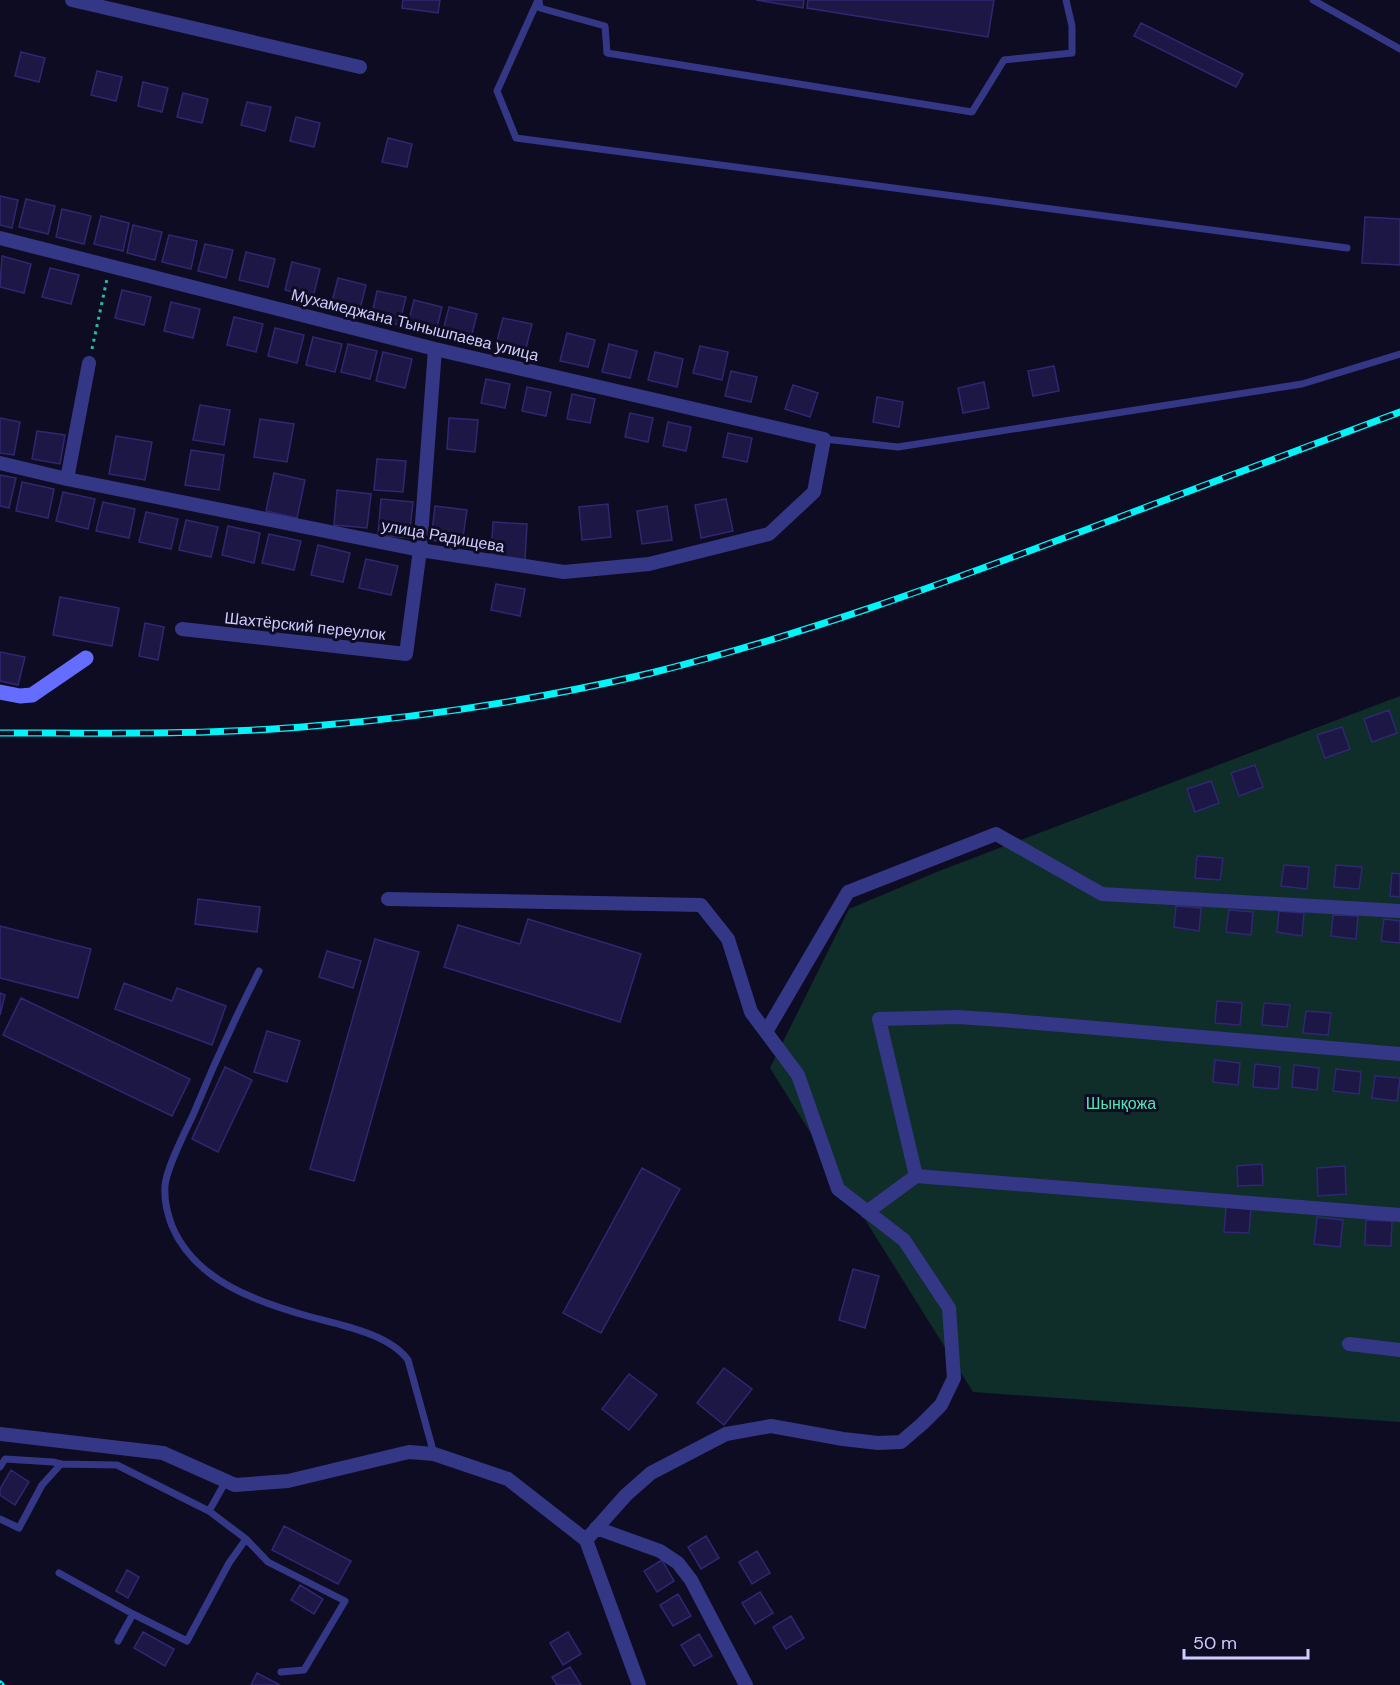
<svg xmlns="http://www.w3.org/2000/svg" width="1400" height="1685" viewBox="0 0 1400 1685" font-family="'DM Sans',sans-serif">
  <rect width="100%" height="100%" fill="#0e0c22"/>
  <path fill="#0f2d29" d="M 1400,696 L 1400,1422 L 973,1392 L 770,1068 L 849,909 L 939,871 Z"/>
  <path fill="#1c1745" stroke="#302772" stroke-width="1.5" d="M 403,0 L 440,0 L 438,13 L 402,8 Z
    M 756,0 L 804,0 L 803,8 Z
    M 808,0 L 994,0 L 988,37 L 807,8 Z
    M 1141,23 L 1243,74 L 1236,87 L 1134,36 Z
    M 21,52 L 45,58 L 39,82 L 15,76 Z
    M 97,71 L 122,77 L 116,101 L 91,95 Z
    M 143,82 L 168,88 L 162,112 L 138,106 Z
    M 183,93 L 208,99 L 202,123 L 177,117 Z
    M 247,102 L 271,107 L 265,131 L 241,125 Z
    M 296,117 L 320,123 L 314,147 L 290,141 Z
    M 388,138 L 412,144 L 407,167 L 382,162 Z
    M 0,196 L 18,200 L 12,228 L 0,225 Z
    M 26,199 L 55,206 L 48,234 L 19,227 Z
    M 62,209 L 91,216 L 84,244 L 56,237 Z
    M 101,216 L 129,223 L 123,251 L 94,244 Z
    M 1365,217 L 1400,219 L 1400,265 L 1362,263 Z
    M 133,225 L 162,232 L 155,260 L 127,253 Z
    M 169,235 L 197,241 L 191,269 L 162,262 Z
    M 205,244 L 233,250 L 226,278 L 198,271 Z
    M 246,252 L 275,259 L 268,287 L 239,280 Z
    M 2,256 L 31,264 L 24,293 L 0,287 Z
    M 292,262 L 320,269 L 313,297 L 285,290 Z
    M 50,268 L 79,275 L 71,304 L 42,297 Z
    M 338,278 L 366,285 L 359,313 L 331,306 Z
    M 122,290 L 151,297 L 144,325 L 115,318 Z
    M 377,291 L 406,297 L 399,325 L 371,318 Z
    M 414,300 L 442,307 L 435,335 L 407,328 Z
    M 171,302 L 200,309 L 193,338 L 164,331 Z
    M 449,307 L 477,314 L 470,342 L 442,335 Z
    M 234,317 L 263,324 L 256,352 L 227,345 Z
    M 503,318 L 532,324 L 525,352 L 496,345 Z
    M 275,328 L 304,335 L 297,363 L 268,356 Z
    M 567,333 L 595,340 L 588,367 L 560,361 Z
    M 313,337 L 342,344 L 335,372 L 306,365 Z
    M 348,344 L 377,351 L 370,379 L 341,372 Z
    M 609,344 L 637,351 L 630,378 L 602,372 Z
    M 700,346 L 728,352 L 722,380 L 693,373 Z
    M 383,352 L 412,359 L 405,388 L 376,381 Z
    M 655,352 L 683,359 L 677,387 L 648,380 Z
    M 1054,366 L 1059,391 L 1033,396 L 1028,371 Z
    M 731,371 L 757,377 L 751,402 L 725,396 Z
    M 486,379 L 510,384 L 505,408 L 481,403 Z
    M 984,382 L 989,408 L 963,413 L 958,388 Z
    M 793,385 L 818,393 L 810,417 L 785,409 Z
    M 527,387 L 551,392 L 546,416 L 522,411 Z
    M 572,394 L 595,399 L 590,423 L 567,419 Z
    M 877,397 L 903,402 L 899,427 L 873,422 Z
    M 200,405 L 230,410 L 224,445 L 193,440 Z
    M 630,413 L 653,418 L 648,442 L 625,437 Z
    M 0,418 L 20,422 L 14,455 L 0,453 Z
    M 449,418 L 478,420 L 475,452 L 447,449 Z
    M 260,419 L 294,424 L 287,462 L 254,457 Z
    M 668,422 L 691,427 L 686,451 L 663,446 Z
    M 37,431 L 65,435 L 60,464 L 32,459 Z
    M 728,433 L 752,438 L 747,462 L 723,457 Z
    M 116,436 L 152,442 L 145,480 L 109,474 Z
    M 191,450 L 224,455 L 219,490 L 185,485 Z
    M 377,459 L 406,461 L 403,492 L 374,490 Z
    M 274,473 L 305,480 L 297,518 L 266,511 Z
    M 0,475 L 16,478 L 9,508 L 0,506 Z
    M 22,482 L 54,489 L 48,518 L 16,511 Z
    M 337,490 L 371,494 L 367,528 L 334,525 Z
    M 63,492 L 95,499 L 88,529 L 56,521 Z
    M 381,499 L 413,502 L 409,538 L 378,535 Z
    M 726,499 L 733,531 L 701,538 L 695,505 Z
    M 103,502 L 135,509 L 129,538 L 96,531 Z
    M 608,504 L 611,537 L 582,540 L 579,507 Z
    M 435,506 L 467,510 L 462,544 L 431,540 Z
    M 667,506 L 672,540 L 642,544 L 637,511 Z
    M 146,512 L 178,519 L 171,549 L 139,542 Z
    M 186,520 L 218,527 L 211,557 L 179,550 Z
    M 493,522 L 527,524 L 525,560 L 491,558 Z
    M 228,526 L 260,533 L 254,563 L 222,555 Z
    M 269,534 L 301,541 L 294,570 L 262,563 Z
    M 318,545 L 350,553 L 343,582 L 311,575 Z
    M 366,559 L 398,566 L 391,595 L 359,588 Z
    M 496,584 L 525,589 L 520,616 L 491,610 Z
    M 60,597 L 119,608 L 112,646 L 53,635 Z
    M 145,623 L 164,627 L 158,660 L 139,656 Z
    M 0,652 L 25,657 L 18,685 L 0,681 Z
    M 1389,710 L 1397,733 L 1372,742 L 1364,719 Z
    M 1342,727 L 1350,749 L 1325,758 L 1317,735 Z
    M 1255,765 L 1263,787 L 1239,796 L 1231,773 Z
    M 1211,781 L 1219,803 L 1195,812 L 1187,789 Z
    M 1197,856 L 1223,858 L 1220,880 L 1195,878 Z
    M 1284,865 L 1309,867 L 1307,889 L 1281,886 Z
    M 1336,865 L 1362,867 L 1359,889 L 1334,887 Z
    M 1392,873 L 1400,874 L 1400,897 L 1390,896 Z
    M 198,899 L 260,907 L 257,932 L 195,924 Z
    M 1176,906 L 1201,908 L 1199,931 L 1174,927 Z
    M 1229,910 L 1253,912 L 1251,935 L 1226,932 Z
    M 1279,911 L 1304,913 L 1302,936 L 1277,932 Z
    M 1333,915 L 1358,916 L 1356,939 L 1331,936 Z
    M 528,919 L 641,954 L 620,1022 L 444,967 L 458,925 L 520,944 Z
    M 1384,919 L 1400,921 L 1400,943 L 1381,941 Z
    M 0,926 L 91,949 L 78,998 L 0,978 Z
    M 375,939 L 419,952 L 354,1181 L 310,1169 Z
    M 327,951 L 361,961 L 353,988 L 319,977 Z
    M 124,983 L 172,1001 L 177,988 L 226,1006 L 212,1045 L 115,1009 Z
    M 0,993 L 5,995 L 0,1015 Z
    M 21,998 L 190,1079 L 172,1116 L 3,1035 Z
    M 1217,1001 L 1242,1003 L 1240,1025 L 1215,1023 Z
    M 1264,1003 L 1290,1005 L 1287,1027 L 1262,1025 Z
    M 1306,1011 L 1331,1013 L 1328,1035 L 1303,1033 Z
    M 267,1031 L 300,1041 L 287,1082 L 254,1072 Z
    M 1215,1060 L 1240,1063 L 1238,1085 L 1213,1082 Z
    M 1255,1064 L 1280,1067 L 1278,1089 L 1253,1087 Z
    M 1294,1065 L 1319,1068 L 1317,1090 L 1292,1087 Z
    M 225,1067 L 252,1080 L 218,1152 L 192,1139 Z
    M 1336,1069 L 1361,1072 L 1359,1094 L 1333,1091 Z
    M 1375,1076 L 1400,1078 L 1397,1101 L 1372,1098 Z
    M 1262,1164 L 1263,1185 L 1238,1186 L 1237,1166 Z
    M 1345,1166 L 1346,1194 L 1318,1196 L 1317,1168 Z
    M 642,1168 L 680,1189 L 601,1333 L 563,1313 Z
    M 1226,1207 L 1251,1209 L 1249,1233 L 1224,1232 Z
    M 1317,1217 L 1343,1220 L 1340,1247 L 1314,1244 Z
    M 1366,1220 L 1392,1221 L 1391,1246 L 1365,1245 Z
    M 853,1269 L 879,1276 L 865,1328 L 839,1320 Z
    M 724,1368 L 752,1389 L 724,1425 L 697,1403 Z
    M 629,1374 L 657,1395 L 629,1430 L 602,1409 Z
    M 11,1470 L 29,1482 L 15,1505 L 0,1495 L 0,1489 Z
    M 284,1526 L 351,1561 L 338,1584 L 272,1550 Z
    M 706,1536 L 719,1558 L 701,1569 L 688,1547 Z
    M 757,1551 L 770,1573 L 752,1584 L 739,1562 Z
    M 662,1560 L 674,1581 L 657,1592 L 644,1571 Z
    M 127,1570 L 139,1577 L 128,1598 L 116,1591 Z
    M 300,1585 L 323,1599 L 314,1614 L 291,1600 Z
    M 760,1592 L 773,1613 L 755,1624 L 742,1603 Z
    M 678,1594 L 691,1616 L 673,1626 L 660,1605 Z
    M 791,1616 L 804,1638 L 786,1649 L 773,1627 Z
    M 143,1632 L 174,1649 L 165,1666 L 134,1648 Z
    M 568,1632 L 581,1654 L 563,1665 L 550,1643 Z
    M 699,1634 L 712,1656 L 694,1666 L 681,1645 Z
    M 570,1667 L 581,1685 L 557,1685 L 552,1677 Z
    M 257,1673 L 280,1685 L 251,1685 Z"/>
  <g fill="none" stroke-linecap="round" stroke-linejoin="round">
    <path stroke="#26bba5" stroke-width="3" stroke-dasharray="3 4.5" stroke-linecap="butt" d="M 92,349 L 107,279"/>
    <path stroke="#343785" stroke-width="7" d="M 538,0 L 497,91 L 516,138 L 1347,248
      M 539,0 L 540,8 L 605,26 L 607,53 L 972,112 L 1004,60 L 1072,53 L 1072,26 L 1066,0
      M 1313,0 L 1400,49
      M 824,439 L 898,447 L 1302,384 L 1400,354
      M 259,971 C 235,1018 213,1066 193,1115 C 185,1132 166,1169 165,1186 C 164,1200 167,1213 172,1226 C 195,1281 257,1302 311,1317 C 341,1325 389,1334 408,1360 L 434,1454
      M 0,1467 L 5,1459 L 53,1462 L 61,1464 L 117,1465 L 209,1511
      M 226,1481 L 209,1511 L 246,1539 L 268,1562 L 345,1601 L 304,1670 L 281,1672
      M 0,1519 L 19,1528 L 42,1485 L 61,1464
      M 59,1573 L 133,1614
      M 118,1641 L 133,1614 L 187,1641 L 229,1563 L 246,1539"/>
    <path stroke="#343785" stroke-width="14" d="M 72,0 L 360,67
      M 0,238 L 435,349 L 824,439 L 814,492 L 769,534 L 649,564 L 564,572 L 420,550 L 67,479 L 0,463
      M 67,479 L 89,363
      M 182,629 L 406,654 L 420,550 L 435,349
      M 388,899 L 701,905 L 728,939 L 751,1012 L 798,1075 L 838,1189 L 904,1240 L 949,1308 L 954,1378 L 941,1405 L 922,1424 L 901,1442 L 878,1443 L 843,1439 L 771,1426 L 726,1434 L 651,1473 L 626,1495 L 586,1540
      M 766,1032 L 848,892 L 996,834 L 1102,894 L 1400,911
      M 916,1176 L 1400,1215
      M 867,1212 L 916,1176 L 879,1019 L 958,1017 L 1002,1020 L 1400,1054
      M 1349,1344 L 1400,1350
      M 0,1434 L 163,1453 L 235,1485 L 288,1481 L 409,1452 L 434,1454 L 508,1479 L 586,1540 L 639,1685
      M 596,1528 L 660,1551 L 678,1563 L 691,1580 L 746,1685"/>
    <path stroke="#646dff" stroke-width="15" d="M 0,692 L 20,696 L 32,695 L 86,658"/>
    <g stroke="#00f4f8" stroke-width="7">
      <path id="rail" d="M 0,733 C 104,733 209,735 313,726 C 426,717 540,699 651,673 C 797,637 939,585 1080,532 C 1186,492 1293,452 1400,412
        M 0,1684 L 1,1685"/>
    </g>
    <use href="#rail" stroke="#0e0c22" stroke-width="4.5" stroke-dasharray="14" stroke-linecap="butt"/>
  </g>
  <g text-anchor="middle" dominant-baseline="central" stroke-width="6" stroke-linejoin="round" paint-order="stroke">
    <g font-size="16" fill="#cfcdff" stroke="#0e0c22">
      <text transform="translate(415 325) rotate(14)">Мухамеджана Тынышпаева улица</text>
      <text transform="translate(443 536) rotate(10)">улица Радищева</text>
      <text transform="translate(305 626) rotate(6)">Шахтёрский переулок</text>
    </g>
    <g font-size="16" fill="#51e7b5" stroke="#0e0c22">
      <text x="1121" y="1103">Шынқожа</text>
    </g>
  </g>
  <path d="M1184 1649v9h124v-9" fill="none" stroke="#cfcdff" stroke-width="3"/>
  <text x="1193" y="1649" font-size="18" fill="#cfcdff" stroke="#0e0c22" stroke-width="4.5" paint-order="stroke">50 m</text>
</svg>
